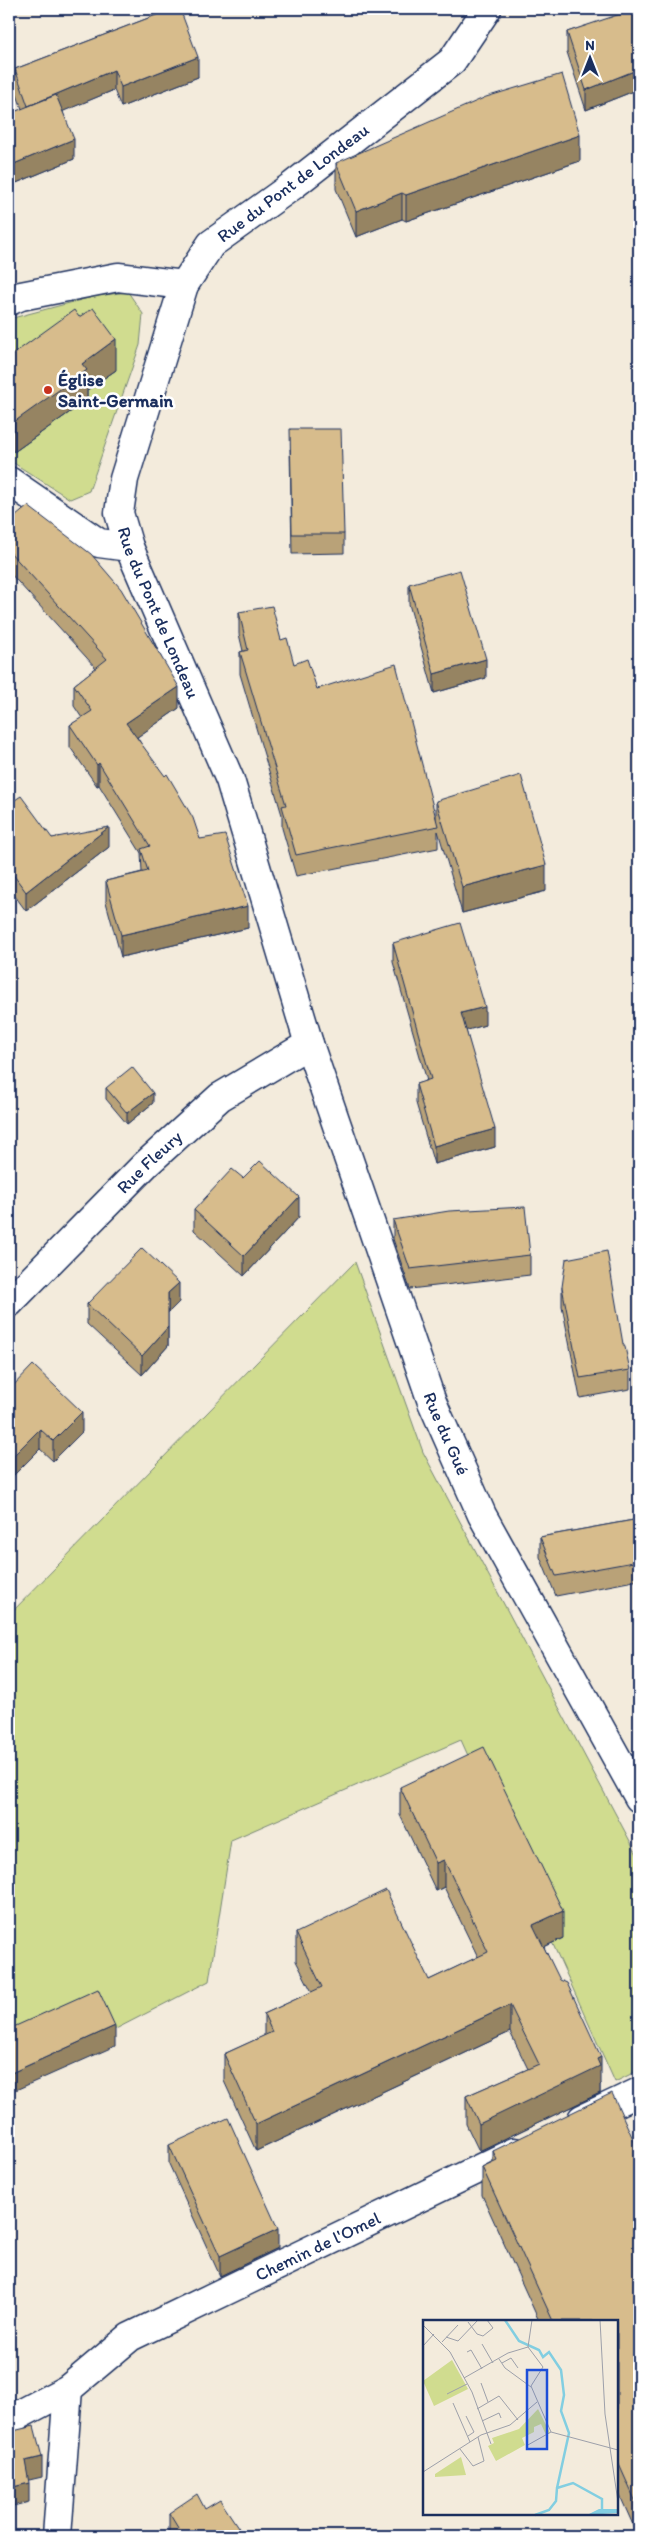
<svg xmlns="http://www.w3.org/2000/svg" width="648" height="2545" viewBox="0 0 648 2545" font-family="Itim,sans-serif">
  <rect width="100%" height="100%" fill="#f3ebdc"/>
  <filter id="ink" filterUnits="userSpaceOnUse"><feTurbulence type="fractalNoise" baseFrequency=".02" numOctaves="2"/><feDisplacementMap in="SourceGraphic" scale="10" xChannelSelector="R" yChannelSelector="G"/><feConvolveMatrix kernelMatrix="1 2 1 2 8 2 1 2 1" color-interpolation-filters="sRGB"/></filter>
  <g filter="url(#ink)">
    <path fill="#d0dc8f" stroke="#768676" d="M 128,292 L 143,314 L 140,345 L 89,491 L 70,499 L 9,460 L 9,319 L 96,296 Z
      M 355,1262 L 423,1452 L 639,1858 L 639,2070 L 615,2082 L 461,1740 L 231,1840 L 209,1981 L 9,2084 L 9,1615 Z"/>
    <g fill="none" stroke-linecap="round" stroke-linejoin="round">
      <g stroke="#1b2f5e" stroke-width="31">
        <g id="minor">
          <path id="s1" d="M 487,9 L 452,61 L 292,186 L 211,244 L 184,285 L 124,479 L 119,513 L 129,547 L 230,780 L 309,1044 L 432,1402 L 482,1515 L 639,1798"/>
          <path d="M 9,301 L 21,296 L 118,277 L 184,285"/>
          <path d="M 9,481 L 99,543 L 129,547"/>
          <path id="s2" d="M 9,1303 L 145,1165 L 220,1097 L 309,1044"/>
          <path d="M 582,2119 L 639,2092"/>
          <path id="s3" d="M 9,2420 L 68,2389 L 130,2337 L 514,2152"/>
          <path d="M 57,2536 L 68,2389"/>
        </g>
      </g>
      <use href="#minor" stroke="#fff" stroke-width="28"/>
    </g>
    <path fill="#b9a278" stroke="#1b2f5e" d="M 172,9 L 198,77 L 121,107 L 114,90 L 63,111 L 74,159 L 9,186 L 9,114 L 22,109 L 15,89 L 15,69 Z
      M 639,9 L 639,89 L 586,110 L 567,52 L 567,32 Z
      M 580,161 L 406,221 L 402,219 L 356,237 L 336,189 L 336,163 Z
      M 9,357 L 116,370 L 87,390 L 87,400 L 14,452 L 9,446 Z
      M 290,449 L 344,534 L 344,553 L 292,554 Z
      M 9,522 L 179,708 L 137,737 L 200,839 L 248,928 L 121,957 L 106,902 L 106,881 L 142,872 L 141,853 L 99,785 L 97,786 L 70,747 L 70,725 L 82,718 L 74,706 L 74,685 L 96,668 L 9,572 Z
      M 409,584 L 486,678 L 434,693 L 409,604 Z
      M 239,612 L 281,640 L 294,664 L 317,689 L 436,821 L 436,801 L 546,891 L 462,913 L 438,831 L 438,848 L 296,876 L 282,828 L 282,815 L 240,674 L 240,652 L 243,651 L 239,634 Z
      M 9,804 L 52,838 L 109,847 L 26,911 L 9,888 Z
      M 393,943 L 485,1025 L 466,1030 L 495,1147 L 434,1164 L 416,1103 L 416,1084 L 427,1081 L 393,962 Z
      M 106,1088 L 153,1103 L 127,1124 L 106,1099 Z
      M 243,1178 L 299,1217 L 244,1276 L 194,1230 L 194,1210 Z
      M 393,1220 L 530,1255 L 530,1275 L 410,1289 L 393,1239 Z
      M 562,1287 L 630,1370 L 630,1389 L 580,1398 L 562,1306 Z
      M 179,1302 L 168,1313 L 168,1346 L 142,1375 L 87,1324 L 87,1304 Z
      M 9,1390 L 82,1432 L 53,1461 L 40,1449 Z
      M 639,1519 L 639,1580 L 556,1596 L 540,1557 L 540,1537 Z
      M 400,1787 L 563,1938 L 544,1947 L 601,2084 L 600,2085 L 600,2093 L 479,2151 L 466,2124 L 466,2096 L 528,2069 L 510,2032 L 256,2151 L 224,2081 L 224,2054 L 264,2036 L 264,2014 L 312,1992 L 296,1961 L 296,1933 L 429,1980 L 478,1957 L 444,1887 L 436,1891 L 400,1815 Z
      M 169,2145 L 278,2248 L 220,2276 L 169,2164 Z
      M 493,2151 L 639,2152 L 639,2536 L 638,2536 L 617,2489 L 617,2321 L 539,2321 L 482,2195 L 482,2167 L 493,2161 Z
      M 205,2509 L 244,2536 L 171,2536 L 169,2533 L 169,2513 Z"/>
    <path fill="#968462" stroke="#1b2f5e" d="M 198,57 L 198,77 L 121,107 L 121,87 Z
      M 639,69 L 639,89 L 586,110 L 586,90 Z
      M 114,70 L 114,90 L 28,126 L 28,106 Z
      M 580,135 L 580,161 L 406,221 L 406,195 Z
      M 74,139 L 74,159 L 9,186 L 9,166 Z
      M 402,193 L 402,219 L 356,237 L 356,211 Z
      M 116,339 L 116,370 L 87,390 L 87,400 L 14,452 L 14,422 L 82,364 Z
      M 486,659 L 486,678 L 434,693 L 434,674 Z
      M 179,687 L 179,708 L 126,745 L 126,723 Z
      M 99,763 L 99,785 L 97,786 L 97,765 Z
      M 109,827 L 109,847 L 26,911 L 26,892 Z
      M 546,865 L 546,891 L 462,913 L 462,887 Z
      M 248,906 L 248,928 L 121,957 L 121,935 Z
      M 485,1007 L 485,1025 L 461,1032 L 461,1013 Z
      M 153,1093 L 153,1103 L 127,1124 L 127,1113 Z
      M 495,1129 L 495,1147 L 434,1164 L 434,1146 Z
      M 299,1197 L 299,1217 L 244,1276 L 244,1256 Z
      M 179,1283 L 179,1302 L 168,1313 L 168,1293 Z
      M 168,1327 L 168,1346 L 142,1375 L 142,1356 Z
      M 82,1412 L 82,1432 L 53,1461 L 53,1441 Z
      M 40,1429 L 40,1449 L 9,1480 L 9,1460 Z
      M 444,1860 L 444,1887 L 436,1891 L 436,1863 Z
      M 563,1911 L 563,1938 L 533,1952 L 533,1925 Z
      M 510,2005 L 510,2032 L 256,2151 L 256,2124 Z
      M 115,2026 L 115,2046 L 9,2093 L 9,2074 Z
      M 601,2057 L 601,2084 L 600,2085 L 600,2093 L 479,2151 L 479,2124 Z
      M 278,2229 L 278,2248 L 220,2276 L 220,2256 Z
      M 42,2457 L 42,2477 L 25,2481 L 25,2461 Z
      M 29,2483 L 29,2502 L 9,2507 L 9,2488 Z"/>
    <path fill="#d7bc8c" stroke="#1b2f5e" d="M 172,9 L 180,9 L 198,57 L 121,87 L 114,70 L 28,106 L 15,69 Z
      M 635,9 L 639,9 L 639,69 L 586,90 L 567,32 Z
      M 562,74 L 580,135 L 406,195 L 402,193 L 356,211 L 336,163 L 486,97 Z
      M 56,95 L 74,139 L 9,166 L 9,114 Z
      M 93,308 L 116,339 L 82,364 L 87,370 L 14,422 L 9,415 L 9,357 L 74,310 L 79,317 Z
      M 290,429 L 341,429 L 344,534 L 292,534 Z
      M 28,506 L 91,554 L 121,589 L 179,687 L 126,723 L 165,776 L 167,774 L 193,818 L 200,839 L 225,835 L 248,906 L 121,935 L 106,881 L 148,871 L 141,849 L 150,846 L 99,763 L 97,765 L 70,725 L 92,711 L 74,685 L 107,659 L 9,551 L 9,522 Z
      M 460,570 L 486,659 L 434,674 L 409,584 Z
      M 272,606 L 281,640 L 287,638 L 294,664 L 307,659 L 317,689 L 396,664 L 438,826 L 296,855 L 282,806 L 286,805 L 240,652 L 248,650 L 239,612 Z
      M 521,775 L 546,865 L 462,887 L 436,801 Z
      M 21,796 L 52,838 L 109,827 L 26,892 L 9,869 L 9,804 Z
      M 460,923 L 485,1007 L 461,1013 L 495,1129 L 434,1146 L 416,1084 L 431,1079 L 393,943 Z
      M 132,1067 L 153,1093 L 127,1113 L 106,1088 Z
      M 260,1161 L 299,1197 L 244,1256 L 194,1210 L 232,1169 L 243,1178 Z
      M 525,1207 L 530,1255 L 410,1269 L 393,1220 L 449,1211 Z
      M 142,1248 L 179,1283 L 168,1293 L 168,1327 L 142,1356 L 87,1304 Z
      M 607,1251 L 623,1344 L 625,1347 L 630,1370 L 580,1378 L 562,1287 L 566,1259 Z
      M 33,1365 L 82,1412 L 53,1441 L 40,1429 L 9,1460 L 9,1390 Z
      M 639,1519 L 639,1561 L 556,1576 L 540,1537 Z
      M 484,1747 L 563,1911 L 533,1925 L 560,1980 L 567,1983 L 601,2057 L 597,2059 L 600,2066 L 479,2124 L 466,2096 L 539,2064 L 510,2005 L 256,2124 L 224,2054 L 272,2032 L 264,2014 L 322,1987 L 296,1933 L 386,1890 L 429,1980 L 488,1952 L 444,1860 L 436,1863 L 400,1787 Z
      M 98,1989 L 115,2026 L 9,2074 L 9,2029 Z
      M 612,2093 L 639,2152 L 639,2509 L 617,2460 L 617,2321 L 553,2321 L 482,2167 L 497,2160 L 493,2151 Z
      M 228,2118 L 278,2229 L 220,2256 L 169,2145 Z
      M 34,2426 L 42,2457 L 25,2461 L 29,2483 L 9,2488 L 9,2432 Z
      M 197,2494 L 205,2509 L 220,2500 L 244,2536 L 183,2536 L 169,2513 Z"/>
  </g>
  <circle fill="#c8321e" stroke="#fff" stroke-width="2" cx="48" cy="390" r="5"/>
  <g text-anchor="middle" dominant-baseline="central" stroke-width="5" stroke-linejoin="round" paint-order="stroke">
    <g font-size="18" fill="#1b2f5e" stroke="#fff">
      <text transform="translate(293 183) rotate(-37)">Rue du Pont de Londeau</text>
      <text stroke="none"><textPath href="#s1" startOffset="759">Rue du Pont de Londeau</textPath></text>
      <text stroke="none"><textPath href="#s2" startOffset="199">Rue Fleury</textPath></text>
      <text stroke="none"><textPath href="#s1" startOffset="1630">Rue du Gué</textPath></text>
      <text stroke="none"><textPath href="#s3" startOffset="356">Chemin de l'Omel</textPath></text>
    </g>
    <g font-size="18" font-weight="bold" fill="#1b2f5e" stroke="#fff" text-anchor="start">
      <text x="58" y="380">Église<tspan x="58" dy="21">Saint-Germain</tspan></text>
    </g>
  </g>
  <g transform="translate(423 2320)">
    <rect width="195" height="195" fill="#f3ebdc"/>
    <path d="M 29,40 L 45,69 L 11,86 L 0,61 ZM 115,89 L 127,113 L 123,115 L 118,104 L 111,107 L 111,112 L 99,118 L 102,125 L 73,141 L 65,126 L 71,123 L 69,118 L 96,109 ZM 38,137 L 43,155 L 12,157 L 12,154 Z" fill="#d0dc8f"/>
    <path d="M 176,189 L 195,189 L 195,193 L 164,195 Z" fill="#82cee1"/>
    <path fill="none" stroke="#82cee1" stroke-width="2.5" d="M 82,0 L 96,21 L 116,30 L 120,37 L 126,32 L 138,50 L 141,75 L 138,91 L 146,113 L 134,168M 112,195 L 126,190 L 133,181 L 134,168 L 150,163 L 179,179 L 179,190"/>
    <path fill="none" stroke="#9da0aa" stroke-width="1" d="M 109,0 L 105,27 L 120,47 L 108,66 L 128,112M 177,0 L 182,94 L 195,182M 45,2 L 54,14 L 60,16 L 70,8 L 64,0M 0,5 L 27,32 L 49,72 L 68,124M 23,17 L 35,21 L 55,0M 19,22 L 35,5M 59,24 L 70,43M 0,26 L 11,14M 44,32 L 48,30 L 59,49M 76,39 L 82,48 L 108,67M 79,43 L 88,38 L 95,48M 41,58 L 85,33 L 105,27M 58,63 L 65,82M 24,74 L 44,64M 76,76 L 95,100M 30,83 L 47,122M 54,89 L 76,76M 43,96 L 51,112 L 45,116M 59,101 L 76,93 L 78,98M 128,112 L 195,130M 103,126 L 128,112M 37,129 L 50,146 L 61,141 L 55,117M 0,152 L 58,115 L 87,105 L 114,82"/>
    <path fill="#1d4ed8" fill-opacity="0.15" stroke="#1d4ed8" stroke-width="2.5" d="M 104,50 L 124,50 L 124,129 L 104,129 Z"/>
    <rect width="195" height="195" fill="none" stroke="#1b2f5e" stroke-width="2.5"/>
  </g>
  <rect width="648" height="2545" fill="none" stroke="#fff" stroke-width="30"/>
  <rect x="15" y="15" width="618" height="2515" fill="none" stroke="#1b2f5e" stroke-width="2" filter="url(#ink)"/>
  <g transform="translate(590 58)" stroke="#ffffff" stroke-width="4" paint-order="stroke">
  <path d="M0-4L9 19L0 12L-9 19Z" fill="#1b2f5e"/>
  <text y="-8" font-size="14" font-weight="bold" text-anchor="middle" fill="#1b2f5e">N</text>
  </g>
</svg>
